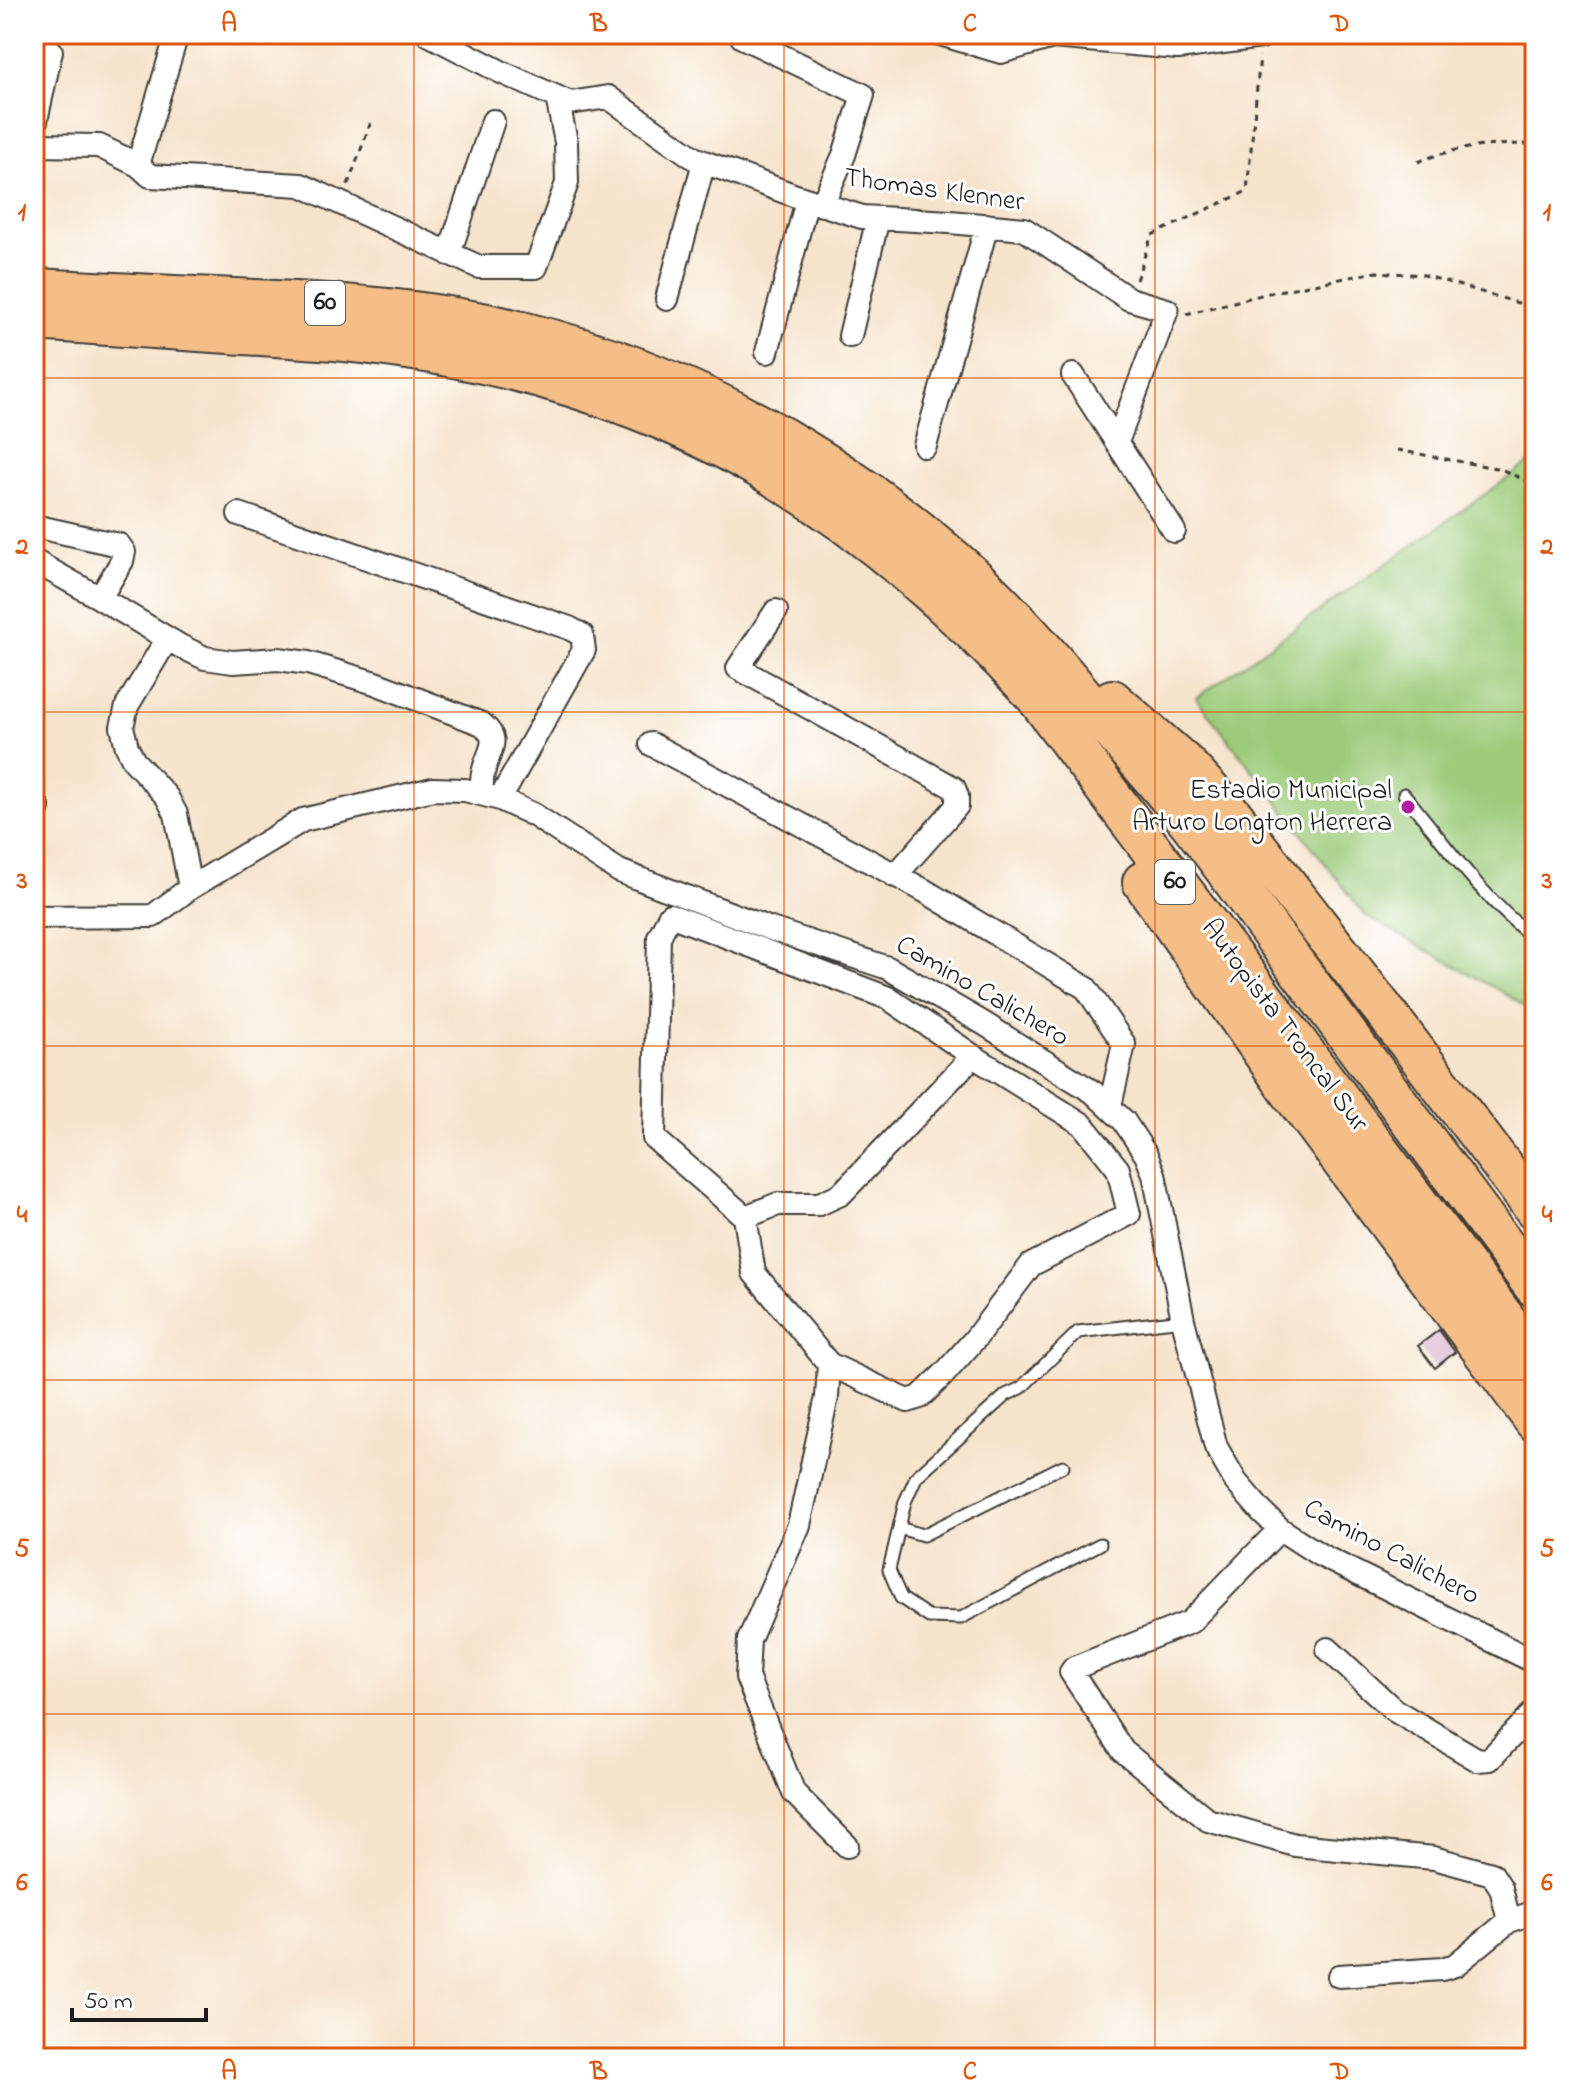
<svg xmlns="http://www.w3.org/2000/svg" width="1569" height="2092" viewBox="0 0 1569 2092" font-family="'Indie Flower',sans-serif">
  <rect width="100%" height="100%" fill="#fff"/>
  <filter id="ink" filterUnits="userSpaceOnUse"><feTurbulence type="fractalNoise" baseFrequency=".0125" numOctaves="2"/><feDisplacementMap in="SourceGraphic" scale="16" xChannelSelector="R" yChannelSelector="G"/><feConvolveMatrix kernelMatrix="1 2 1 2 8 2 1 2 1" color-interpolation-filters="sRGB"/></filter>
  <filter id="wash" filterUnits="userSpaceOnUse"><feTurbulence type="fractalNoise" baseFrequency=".006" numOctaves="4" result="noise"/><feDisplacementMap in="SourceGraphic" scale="32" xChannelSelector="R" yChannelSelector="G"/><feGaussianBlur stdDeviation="1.8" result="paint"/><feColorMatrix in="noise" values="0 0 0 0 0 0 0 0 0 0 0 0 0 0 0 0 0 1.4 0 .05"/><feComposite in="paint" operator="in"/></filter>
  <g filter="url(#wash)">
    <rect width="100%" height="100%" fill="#f6e3cb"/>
    <path fill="#9ccb79" stroke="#5c744a" stroke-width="2" d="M 1535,459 L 1535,1014 L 1507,995 L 1366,916 L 1196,698 Z"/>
    <g id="blocks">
      <path fill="#d0a2c6" d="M 1439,1330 L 1455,1352 L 1435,1368 L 1418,1346 Z"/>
    </g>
  </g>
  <g filter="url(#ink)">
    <use href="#blocks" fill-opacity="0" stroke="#3d3a36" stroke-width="2"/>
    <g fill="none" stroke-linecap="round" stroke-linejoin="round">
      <g stroke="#3d3a36" stroke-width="15">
        <path id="lane" d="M 1404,794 C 1445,844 1483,899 1535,939
          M 899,1528 L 923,1535 L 1063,1466
          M 1100,1544 L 961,1618 L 929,1617 L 901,1598 L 889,1570 L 905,1502 L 916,1477 L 1006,1395 L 1021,1388 L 1078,1332 L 1183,1320"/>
      </g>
      <g stroke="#3d3a36" stroke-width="26">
        <path id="street" d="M 428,34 L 501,72 L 570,103 L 608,97 L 694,158 L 704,162 L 796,196 L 862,217 L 950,222 L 1024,229 L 1129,299 L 1167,310 L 1117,442
          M 744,34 L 742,37 L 863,95 L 844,155 L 822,205
          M 940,34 L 1001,52 L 1053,37 L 1178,48 L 1261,37
          M 34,130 L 51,51
          M 34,145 L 99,146 L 138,165 L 150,176 L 301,185 L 479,267 L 536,267 L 567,183 L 566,142 L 557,97
          M 138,165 L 177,34
          M 449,254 L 493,121
          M 667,299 L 704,162
          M 850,336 L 878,218
          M 767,352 L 807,200
          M 1073,375 L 1174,531
          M 925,446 L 987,225
          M 239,514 L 569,628 L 582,635 L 584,650 L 500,799
          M 34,526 L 119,545 L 124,552 L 122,561 L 100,598
          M 34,561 L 100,598 L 180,646 L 205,658 L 233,662 L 278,659 L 308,663 L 375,683 L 482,724 C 500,739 491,747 485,766 C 482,775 481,783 482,793
          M 776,611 L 738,668 L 954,788 L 957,796 L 957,806 L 895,876
          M 167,639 L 127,706 L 122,727 L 127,747 L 134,761 L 167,797 L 176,814 L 190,888
          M 651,744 L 925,891 L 1086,988 L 1124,1044 L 1110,1106
          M 34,801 L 38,807 L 34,818
          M 34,917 L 153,916 L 190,888 L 303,820 L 433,789 L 465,790 L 500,799 L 534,815 L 619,871 L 768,928 L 888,968 L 983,1023 L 1093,1092 L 1124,1121 L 1146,1155 L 1154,1174 L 1183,1320 L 1216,1447 L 1236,1482 L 1262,1512 L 1280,1529 L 1320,1555 L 1535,1662
          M 745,1217 L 754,1273 L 829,1364 L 908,1401 L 920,1397 L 944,1374 L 975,1339 L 1031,1265 L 1129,1214 L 1118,1169 L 1082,1124 L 973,1056 L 888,998 L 670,915 L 659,937 L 654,1138 L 745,1217 L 778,1204 L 819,1204 L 841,1194 L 973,1056
          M 829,1364 L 827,1397 L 799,1525 L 749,1640 L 747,1677 L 794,1793 L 847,1846
          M 1280,1529 L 1190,1622 L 1074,1668 L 1071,1672 L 1123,1751 L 1208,1820 L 1295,1845 L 1434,1858 L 1492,1874 L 1501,1888 L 1509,1921 L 1455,1965 L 1442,1969 L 1339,1976
          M 1328,1649 L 1394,1710 L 1478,1760 L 1490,1759 L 1535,1711
          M 1509,1921 L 1535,1912"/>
      </g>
      <g stroke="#3d3a36" stroke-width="44">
        <path id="highway" d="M 34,289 C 108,293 181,296 255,300 C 345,304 434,310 522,332 C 689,373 848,462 974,578 C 1019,620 1058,666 1097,713 C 1124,745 1152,776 1178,808 C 1213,850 1244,896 1276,939 C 1363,1055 1449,1171 1535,1287
          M 34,320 L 335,340 C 482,354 626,392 755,465 C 861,525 953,606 1035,695 L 1535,1359
          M 1112,700 L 1186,765 L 1233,816 L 1389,1017 L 1535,1209
          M 1143,882 L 1291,1092 L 1535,1421"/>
      </g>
      <path stroke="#3d3a36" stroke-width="3" stroke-dasharray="6 6" stroke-linecap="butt" d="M 1418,162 C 1455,146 1496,144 1535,144
        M 348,185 L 372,119
        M 1136,280 L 1152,235 L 1247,191 L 1260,56
        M 1186,314 L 1273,292 L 1376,272 L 1424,275 L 1535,308
        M 1397,450 L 1501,469 L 1535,485"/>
      <use href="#lane" stroke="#fff" stroke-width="11"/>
      <use href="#street" stroke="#fff" stroke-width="22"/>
      <use href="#highway" stroke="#f6be87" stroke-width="40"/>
    </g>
  </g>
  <path fill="none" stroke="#de560d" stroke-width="2" stroke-opacity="0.55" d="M 414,34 L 414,2058M 784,34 L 784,2058M 1155,34 L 1155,2058M 34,378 L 1535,378M 34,712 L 1535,712M 34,1046 L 1535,1046M 34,1380 L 1535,1380M 34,1714 L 1535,1714"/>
  <circle fill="#b5179e" stroke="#fff" stroke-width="3" cx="1408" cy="807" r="8"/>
  <g text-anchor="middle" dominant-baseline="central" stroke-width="6" stroke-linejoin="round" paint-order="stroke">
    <g fill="#fff" stroke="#606060" stroke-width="2">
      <rect x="305" y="281" width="40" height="44" rx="6"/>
      <rect x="1155" y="860" width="40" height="44" rx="6"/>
    </g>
    <g font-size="26" font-weight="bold" fill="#1c1c1c">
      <text x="325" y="303">60</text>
      <text x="1175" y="882">60</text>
    </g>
    <g font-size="28" fill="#1c1c1c" stroke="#fff">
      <text transform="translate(934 191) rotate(8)">Thomas Klenner</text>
      <text transform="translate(982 992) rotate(30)">Camino Calichero</text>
      <text transform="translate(1284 1026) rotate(53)">Autopista Troncal Sur</text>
      <text transform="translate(1391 1553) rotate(28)">Camino Calichero</text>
    </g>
    <g font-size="28" fill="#1c1c1c" stroke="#fff" text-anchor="end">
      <text x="1392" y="791">Estadio Municipal<tspan x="1392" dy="32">Arturo Longton Herrera</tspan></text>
    </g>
  </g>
  <rect width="1569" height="2092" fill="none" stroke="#fff" stroke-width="88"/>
  <path d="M72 2008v12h134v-12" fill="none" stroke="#1c1c1c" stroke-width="4"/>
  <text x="84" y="2008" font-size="24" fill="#1c1c1c" stroke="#ffffff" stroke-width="6" paint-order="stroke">50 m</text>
  <rect x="44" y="44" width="1481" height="2004" fill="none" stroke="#de560d" stroke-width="3"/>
  <g font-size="26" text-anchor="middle" font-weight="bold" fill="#de560d">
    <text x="229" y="31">A</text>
    <text x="599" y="31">B</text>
    <text x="970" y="31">C</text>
    <text x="1340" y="31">D</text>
    <text x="22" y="220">1</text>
    <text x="1547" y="220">1</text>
    <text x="22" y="554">2</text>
    <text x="1547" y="554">2</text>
    <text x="22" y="888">3</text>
    <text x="1547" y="888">3</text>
    <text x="22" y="1222">4</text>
    <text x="1547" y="1222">4</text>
    <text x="22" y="1556">5</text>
    <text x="1547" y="1556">5</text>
    <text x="22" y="1890">6</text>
    <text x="1547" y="1890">6</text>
    <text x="229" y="2079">A</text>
    <text x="599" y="2079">B</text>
    <text x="970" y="2079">C</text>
    <text x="1340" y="2079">D</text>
  </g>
</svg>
